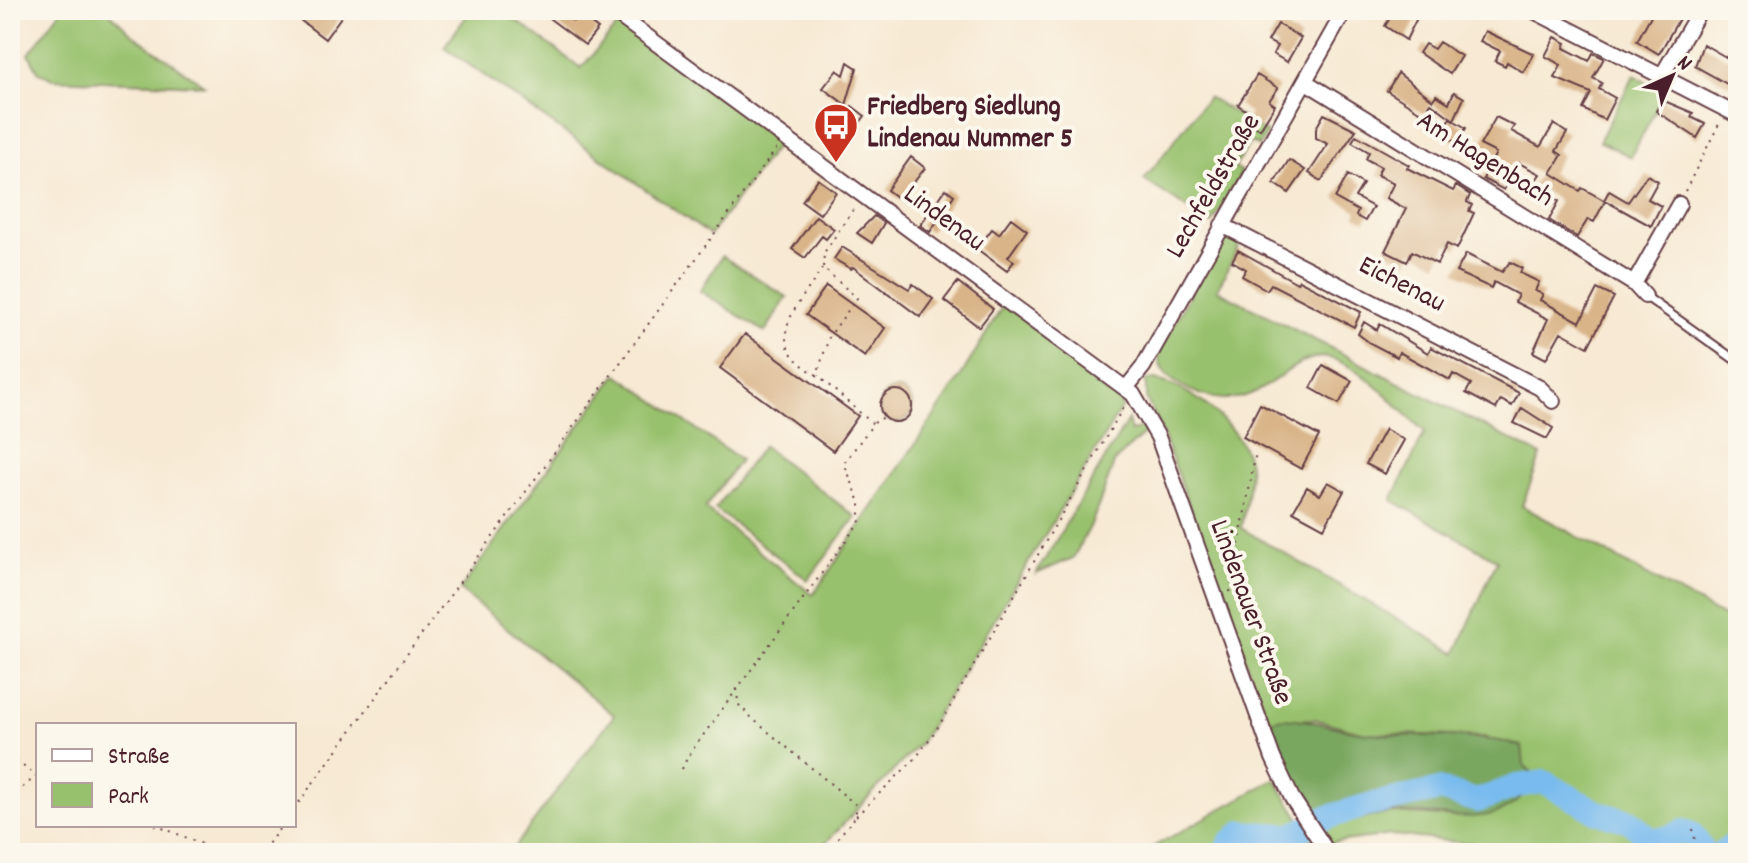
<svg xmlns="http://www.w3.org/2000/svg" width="1748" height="863" viewBox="0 0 1748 863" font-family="Dekko,sans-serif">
  <rect width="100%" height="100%" fill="#fbf7ec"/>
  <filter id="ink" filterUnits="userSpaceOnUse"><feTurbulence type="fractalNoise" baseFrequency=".0125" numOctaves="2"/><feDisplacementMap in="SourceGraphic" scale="16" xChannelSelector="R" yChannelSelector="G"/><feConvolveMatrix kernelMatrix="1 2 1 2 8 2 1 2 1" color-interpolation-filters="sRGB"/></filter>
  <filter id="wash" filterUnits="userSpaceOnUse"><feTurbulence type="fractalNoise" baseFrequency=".006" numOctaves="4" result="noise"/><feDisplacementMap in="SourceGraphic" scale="32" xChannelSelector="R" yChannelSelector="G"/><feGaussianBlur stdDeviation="1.8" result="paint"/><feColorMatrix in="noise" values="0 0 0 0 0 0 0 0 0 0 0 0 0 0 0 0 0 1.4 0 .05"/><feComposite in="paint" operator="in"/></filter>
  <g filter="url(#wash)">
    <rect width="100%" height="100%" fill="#f7e9d3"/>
    <path fill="#98c16d" stroke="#71704c" stroke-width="2" d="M 61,10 L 107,10 L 132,34 L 204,85 L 52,79 L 38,71 L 29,54 Z
      M 471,10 L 502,10 L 581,68 L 619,24 L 780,141 L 710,235 L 444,47 Z
      M 1634,75 L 1665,92 L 1631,157 L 1599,141 Z
      M 1208,97 L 1267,133 L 1259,146 L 1250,142 L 1235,167 L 1242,172 L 1212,224 L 1144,180 Z
      M 1230,235 L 1242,240 L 1217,290 L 1541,455 L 1522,506 L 1738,625 L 1738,832 L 1720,845 L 1702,844 L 1684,826 L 1667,834 L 1651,834 L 1627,815 L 1587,804 L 1555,782 L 1537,777 L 1485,737 L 1364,733 L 1315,719 L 1268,721 L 1158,421 L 1146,399 L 1146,380 C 1181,377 1240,426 1248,460 C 1253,479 1244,509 1241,528 L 1456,653 L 1497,560 L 1392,500 L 1425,432 C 1399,409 1367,370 1333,359 C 1283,343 1261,437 1174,381 C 1162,373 1157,364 1160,350 L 1221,238 Z
      M 722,256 L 787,297 L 765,332 L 700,291 Z
      M 1004,304 L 1119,388 L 1122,407 L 920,743 L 816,853 L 510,853 L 614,715 L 460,590 L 617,374 L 740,460 L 705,508 L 813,595 L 956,384 Z
      M880 406a16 16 0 1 1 32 0a16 16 0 1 1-32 0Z
      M 1128,420 L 1131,432 L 1145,426 L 1147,431 L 1115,461 L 1091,525 L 1073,558 L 1036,574 Z
      M 763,446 L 856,517 L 808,580 L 715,509 Z
      M 1275,779 L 1321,853 L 1142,853 Z
      M 1530,787 L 1556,792 L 1597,816 L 1626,823 L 1650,847 L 1684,841 L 1692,846 L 1693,853 L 1557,853 L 1392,835 L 1328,843 L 1318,827 L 1392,813 L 1456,817 L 1527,793 Z"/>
    <path fill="#7aa760" stroke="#626346" stroke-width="2" d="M 1283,718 C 1316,719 1338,730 1368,733 C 1421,739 1469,732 1522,746 L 1524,765 L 1537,777 C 1500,839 1449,809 1391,813 C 1367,815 1342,823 1318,827 C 1295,793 1280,760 1268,721 Z"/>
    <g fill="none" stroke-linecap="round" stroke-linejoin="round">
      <path stroke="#79bbee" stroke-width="24" d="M 1315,821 L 1365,806 L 1440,790 L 1477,801 L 1517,786 L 1544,782 L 1599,813 L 1630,821 L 1650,839 L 1666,838 L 1684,831 L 1692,834 L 1705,853
        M 1226,853 L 1230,843 L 1242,832 L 1291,836 L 1304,829
        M 1722,853 L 1738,842"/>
    </g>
    <g id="blocks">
      <path fill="#d9b488" d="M 287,10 L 346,10 L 325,39 Z
        M 538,10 L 559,10 L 573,21 L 578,14 L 598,29 L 585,45 Z
        M 1395,10 L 1421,10 L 1406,40 L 1385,26 Z
        M 1654,10 L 1684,10 L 1659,54 L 1637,41 Z
        M 1278,24 L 1301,38 L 1287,62 L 1273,54 L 1277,46 L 1268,41 Z
        M 1485,31 L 1534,54 L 1523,72 L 1507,62 L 1505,66 L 1495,61 L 1500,51 L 1480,41 Z
        M 1555,37 L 1566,43 L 1564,48 L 1589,61 L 1593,53 L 1604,58 L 1593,78 L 1602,83 L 1599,89 L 1615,98 L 1604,120 L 1583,109 L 1591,93 L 1555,78 L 1561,65 L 1545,56 Z
        M 1439,42 L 1461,56 L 1450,74 L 1419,53 L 1425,44 L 1434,49 Z
        M 1703,44 L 1738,64 L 1738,90 L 1695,66 Z
        M 848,62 L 857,68 L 846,105 L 823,88 L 837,70 L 844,75 Z
        M 1398,73 L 1433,100 L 1436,95 L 1449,103 L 1454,92 L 1464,98 L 1454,120 L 1431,103 L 1424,114 L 1387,91 Z
        M 1257,75 L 1278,88 L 1269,101 L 1275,105 L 1260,129 L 1246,120 L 1250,113 L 1238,105 Z
        M 1662,100 L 1693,113 L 1691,117 L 1705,124 L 1697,138 L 1656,111 Z
        M 852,106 L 865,116 L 838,151 L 825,141 Z
        M 1324,114 L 1356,130 L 1321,181 L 1309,173 L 1328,144 L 1316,138 L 1316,128 Z
        M 1496,117 L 1514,126 L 1511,131 L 1540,147 L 1554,124 L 1567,133 L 1556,151 L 1562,155 L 1551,173 L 1580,191 L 1582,188 L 1605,201 L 1594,222 L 1588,219 L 1577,237 L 1549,220 L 1559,201 L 1533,184 L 1540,174 L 1519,163 L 1504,190 L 1483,179 L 1496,153 L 1480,145 Z
        M 1450,118 L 1466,128 L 1457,143 L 1440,133 Z
        M 1356,135 L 1409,165 L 1407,168 L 1453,191 L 1456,186 L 1470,195 L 1467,202 L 1472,205 L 1469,211 L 1474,213 L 1457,249 L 1447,244 L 1437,264 L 1412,251 L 1407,262 L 1385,251 L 1406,209 L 1386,198 L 1394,183 L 1377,175 L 1381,167 L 1366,159 L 1369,152 L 1352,142 Z
        M 911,157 L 925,168 L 900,200 L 887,190 Z
        M 1289,160 L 1305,170 L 1289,193 L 1274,183 Z
        M 1348,175 L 1363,184 L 1355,197 L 1373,207 L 1365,221 L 1356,216 L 1358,211 L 1335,198 Z
        M 1647,175 L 1658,181 L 1648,199 L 1661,206 L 1651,226 L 1604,200 L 1609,191 L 1628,202 Z
        M 818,179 L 836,192 L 820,214 L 802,201 Z
        M 946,189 L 954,195 L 930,232 L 920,225 Z
        M 816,216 L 834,229 L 826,239 L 822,236 L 805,258 L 792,249 Z
        M 874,216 L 884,223 L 872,243 L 857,233 Z
        M 1011,218 L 1027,230 L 1008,257 L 1014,261 L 1007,271 L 977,249 L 992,229 L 999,234 Z
        M 842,247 L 909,289 L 913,284 L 933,299 L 920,317 L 853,267 L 851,269 L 834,259 Z
        M 1238,250 L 1297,283 L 1299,280 L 1361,312 L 1354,327 L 1271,284 L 1267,290 L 1242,276 L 1246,269 L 1232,261 Z
        M 1466,254 L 1502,272 L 1510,262 L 1522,268 L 1520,273 L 1539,282 L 1535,291 L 1543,294 L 1540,300 L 1580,322 L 1597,289 L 1614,297 L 1588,347 L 1561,332 L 1546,359 L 1533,352 L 1548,319 L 1515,302 L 1518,295 L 1494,282 L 1491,288 L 1456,272 Z
        M 958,282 L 993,309 L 979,327 L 944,300 Z
        M 826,286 L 885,328 L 865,357 L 806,315 Z
        M 1364,322 L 1377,330 L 1380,324 L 1428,353 L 1431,347 L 1519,393 L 1512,406 L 1501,400 L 1496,409 L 1466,393 L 1471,384 L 1453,374 L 1450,380 L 1399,352 L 1397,357 L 1370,343 L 1358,334 Z
        M 745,334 L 858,416 L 833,451 L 720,368 Z
        M 1323,365 L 1352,381 L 1339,404 L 1311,388 Z
        M880 406a16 16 0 1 1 32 0a16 16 0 1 1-32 0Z
        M 1260,404 L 1319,436 L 1301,469 L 1243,437 Z
        M 1522,408 L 1553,428 L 1547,439 L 1514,423 Z
        M 1385,429 L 1404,440 L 1385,474 L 1366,464 Z
        M 1328,482 L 1344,491 L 1324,528 L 1293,511 L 1307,487 L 1320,495 Z"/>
    </g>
  </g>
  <g filter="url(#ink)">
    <use href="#blocks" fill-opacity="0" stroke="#643d44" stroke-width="2"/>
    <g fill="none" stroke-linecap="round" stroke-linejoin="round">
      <g stroke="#643d44" stroke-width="11">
        <path id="service" d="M 1645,296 L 1738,362"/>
      </g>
      <g stroke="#643d44" stroke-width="18">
        <path id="minor" d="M 611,10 L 1133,394 L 1158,437 L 1273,758 L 1292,798 L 1328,853
          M 1532,10 L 1735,114
          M 1661,77 L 1700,10
          M 1306,82 L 1634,284 L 1645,296
          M 1222,225 L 1540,388 L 1553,401
          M 1634,284 L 1679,204
          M 1127,387 L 1143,367 L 1345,10"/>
      </g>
      <path stroke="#643d44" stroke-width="2" stroke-dasharray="2 6" stroke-linecap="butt" d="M 1685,191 L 1720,122
        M 817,375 C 759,342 795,310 822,269
        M 874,423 L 884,417
        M 1230,592 L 1256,452
        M 737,689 L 738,704 L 754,720 L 856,805 L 856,816 L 825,853
        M 10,757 L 36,775
        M 682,769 L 688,756 L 860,521 L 860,502 L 844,463 L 873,424 L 817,375 L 829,337 L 857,298 L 823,268 L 824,253 L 854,208
        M 10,797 L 37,776
        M 294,809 L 777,148
        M 856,816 L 916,758 L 940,724 L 1123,408
        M 155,825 L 225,853
        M 1693,829 L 1698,853
        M 256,853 L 266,847 L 282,825"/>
      <use href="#service" stroke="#fff" stroke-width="7"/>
      <use href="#minor" stroke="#fff" stroke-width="14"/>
    </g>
  </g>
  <defs>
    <g id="bus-pin" transform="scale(2.3)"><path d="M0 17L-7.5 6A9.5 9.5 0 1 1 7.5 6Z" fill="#c8321e" stroke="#fbf7ec"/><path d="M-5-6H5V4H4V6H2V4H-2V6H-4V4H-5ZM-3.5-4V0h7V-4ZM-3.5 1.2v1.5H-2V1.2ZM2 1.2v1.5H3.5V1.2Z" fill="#fff"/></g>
  </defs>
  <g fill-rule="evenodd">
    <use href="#bus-pin" x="836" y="125"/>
  </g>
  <g text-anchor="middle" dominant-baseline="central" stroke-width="8" stroke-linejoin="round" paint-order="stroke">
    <g font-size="28" font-weight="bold" fill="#4a1f2b" stroke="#fbf7ec" text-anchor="start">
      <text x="867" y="109">Friedberg Siedlung<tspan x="867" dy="32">Lindenau Nummer 5</tspan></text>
    </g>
    <g font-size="28" fill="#4a1f2b" stroke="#fbf7ec">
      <text transform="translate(1484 161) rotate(32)">Am Hagenbach</text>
      <text transform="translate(1215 187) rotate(-60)">Lechfeldstraße</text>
      <text transform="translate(943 220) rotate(36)">Lindenau</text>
      <text transform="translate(1401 286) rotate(27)">Eichenau</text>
      <text transform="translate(1249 613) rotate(70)">Lindenauer Straße</text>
    </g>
  </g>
  <rect width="1748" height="863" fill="none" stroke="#fbf7ec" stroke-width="40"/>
  <rect x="36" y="723" width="260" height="104" fill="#fbf7ec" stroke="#b4a19f" stroke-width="2"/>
  <rect x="52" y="749" width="40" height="12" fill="#ffffff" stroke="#b4a19f" stroke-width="2"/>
  <text x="108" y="763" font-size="24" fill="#4a1f2b">Straße</text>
  <rect x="52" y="783" width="40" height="24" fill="#98c16d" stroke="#b4a19f" stroke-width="2"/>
  <text x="108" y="803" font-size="24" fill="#4a1f2b">Park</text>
  <g transform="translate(1672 76) rotate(44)" stroke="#fbf7ec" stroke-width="6" paint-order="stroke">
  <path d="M0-6L14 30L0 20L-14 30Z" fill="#4a1f2b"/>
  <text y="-12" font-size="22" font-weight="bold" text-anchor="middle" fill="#4a1f2b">N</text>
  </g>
</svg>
